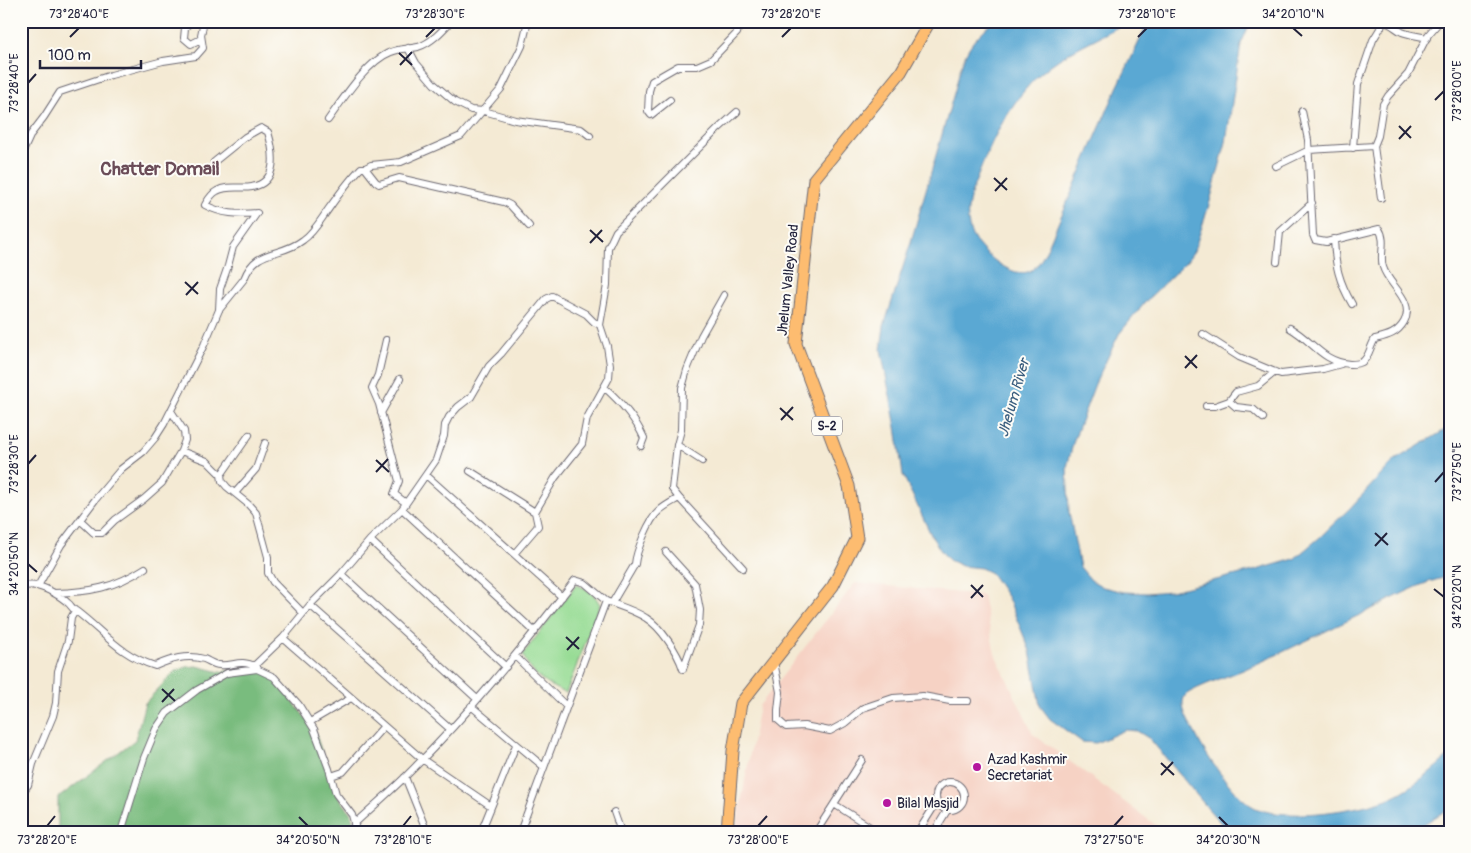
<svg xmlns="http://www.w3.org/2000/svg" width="1471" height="853" viewBox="0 0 1471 853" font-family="Pangolin,sans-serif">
  <rect width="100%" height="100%" fill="#fdfcf7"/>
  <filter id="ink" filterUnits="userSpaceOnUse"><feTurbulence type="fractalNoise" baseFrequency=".02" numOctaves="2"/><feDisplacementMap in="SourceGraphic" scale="10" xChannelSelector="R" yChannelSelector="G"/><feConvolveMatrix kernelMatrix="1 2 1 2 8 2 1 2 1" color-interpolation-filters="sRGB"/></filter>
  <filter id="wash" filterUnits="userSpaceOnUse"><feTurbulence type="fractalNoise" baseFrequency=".0096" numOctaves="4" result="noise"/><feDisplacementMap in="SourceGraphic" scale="20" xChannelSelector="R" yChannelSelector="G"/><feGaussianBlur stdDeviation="1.12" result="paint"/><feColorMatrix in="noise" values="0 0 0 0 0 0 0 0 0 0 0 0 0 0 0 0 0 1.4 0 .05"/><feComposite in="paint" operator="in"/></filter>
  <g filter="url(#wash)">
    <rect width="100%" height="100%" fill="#f4ead4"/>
    <path fill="#f6d2c4" d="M 855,583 L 983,595 L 995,654 L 1033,734 L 1165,832 L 736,832 L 737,823 L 759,706 Z"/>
    <path fill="#97dc94" stroke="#5c7f68" d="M 576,585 C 587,588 595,594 600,605 L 566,693 C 549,687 528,672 523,654 Z"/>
    <path fill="#79bc7e" stroke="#4e6f5c" d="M 197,666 L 220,672 L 238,669 L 257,669 L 274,677 L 314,729 L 336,793 L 352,815 L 354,832 L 58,832 L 58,798 L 135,740 L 145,703 L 175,671 L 186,667 Z"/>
    <path fill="#5aa8d3" stroke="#3e6587" d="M 995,21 L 1128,21 C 1099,39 1066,50 1040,74 C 1011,101 993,137 979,173 C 973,188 966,205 968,221 C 969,227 971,235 974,239 C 983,253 1013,280 1030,271 C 1038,267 1042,258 1046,251 L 1117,88 L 1149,21 L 1251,21 L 1241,44 L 1226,142 L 1209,205 L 1194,251 L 1186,262 L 1148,299 L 1119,334 L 1095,384 L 1074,440 L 1067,467 L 1068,488 L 1069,512 L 1080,567 L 1091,580 L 1103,587 L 1124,592 L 1146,593 L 1171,591 L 1253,571 L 1294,559 L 1319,538 L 1350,508 L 1395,460 L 1450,427 L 1450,576 C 1440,579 1430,581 1421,585 C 1402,593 1384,603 1366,612 C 1325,631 1285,652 1243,670 C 1233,674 1188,690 1185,696 C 1178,707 1191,725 1196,735 C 1205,755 1238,802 1258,809 C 1289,821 1362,810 1392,797 C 1414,787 1432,770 1450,755 L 1450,808 L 1411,832 L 1229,832 L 1210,811 L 1150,739 L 1137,731 L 1125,730 L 1096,743 L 1082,742 L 1050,719 L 1040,706 L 1030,651 L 1008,598 L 991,573 L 981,568 L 962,566 L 949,560 L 941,551 L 932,537 L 903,475 L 896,427 L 881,350 L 884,326 L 910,245 L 956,86 C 963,54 969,41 995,21 Z"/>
  </g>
  <g filter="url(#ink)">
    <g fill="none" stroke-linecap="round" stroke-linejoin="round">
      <g stroke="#6c6871" stroke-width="8">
        <path id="street" d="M 191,21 L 185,28 L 184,38 L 191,44 L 201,39
          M 408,48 L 416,63 L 434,84 L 455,102 L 471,110 L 484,111 L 515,120 L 581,129 L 590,136
          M 670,100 L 651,115 L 648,111 L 649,91 L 652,81 L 678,66 L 697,66 L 711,60 L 737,33 L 740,21
          M 328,120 C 343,99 367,61 391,52 C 400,48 409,49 418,47 C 431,43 442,31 451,21
          M 1353,148 L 1358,84 L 1373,40 L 1384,22 C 1391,23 1396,29 1402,32 C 1410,35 1419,36 1427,38
          M 21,156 L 31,134 L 44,117 L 60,92 L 111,75 L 163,61 L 196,56 L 203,48 L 201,35 L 204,21
          M 1276,166 L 1309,150 L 1374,146
          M 365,168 L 371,165 L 401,162 L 461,136 L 501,89 L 522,46 L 528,21
          M 1381,198 L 1374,146 L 1378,136 L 1383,104 L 1388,96 L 1408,74 L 1428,35 L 1440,21
          M 1334,239 C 1335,265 1339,282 1352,304
          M 1277,262 L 1280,232 L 1312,203
          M 219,310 L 244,279 C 256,247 280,258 303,240 C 312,234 319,223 325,214 C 337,197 347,182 361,168 L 365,168 L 376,182 L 379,184 L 399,178 L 504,202 L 510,205 L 529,226
          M 1290,328 C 1313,341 1322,362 1350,364 C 1354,364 1358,364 1362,362 C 1369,358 1370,346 1375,339 C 1387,336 1397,334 1404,322 C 1416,301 1388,285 1383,267 C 1379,255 1387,241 1379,229 L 1326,242 L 1315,240 L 1313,235 L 1308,140 L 1302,111
          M 1203,334 L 1239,357 L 1275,372 L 1281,374 L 1323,369 L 1341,364
          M 386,340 L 378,375 L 372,388 L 379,404 L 399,481 L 394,494 L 406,503
          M 604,387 C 621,402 635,418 644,438 L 641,446
          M 1229,401 L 1236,407 L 1253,409 L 1263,418
          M 1206,406 L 1215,406 L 1229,401 L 1236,392 L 1258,386 L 1275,372
          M 381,413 L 400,379
          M 677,445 L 672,489 L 679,498
          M 181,451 L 207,461 L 221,475 L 222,481 L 227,487 L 248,504 L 256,513 L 268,557 L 268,573 L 273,582 L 303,613
          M 702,461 L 677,445 L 681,430 L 682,388 L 687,370 L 701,336 L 724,295
          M 470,471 L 535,512 L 538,526 L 514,554
          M 221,475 L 249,435
          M 426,475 L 562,597
          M 235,493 L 256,469 L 265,443
          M 402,509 L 535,632
          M 535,512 L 555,478 L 582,444 L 587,418 L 609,378 L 610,365 L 607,346 L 600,325 L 607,285 L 608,248 L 616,231 L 718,129 L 737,112
          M 80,520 L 94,533 L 102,533 L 115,520 L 144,499 L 162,483 L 181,451 L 185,440 L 184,431 L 171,411
          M 370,540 L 506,667
          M 666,552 L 695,584 L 700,610 L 699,625 L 683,669
          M 341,574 L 477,699
          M 21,586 C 26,586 32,585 37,586 C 46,588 61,596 68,603 C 71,605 72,609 76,611 C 104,632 119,655 155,666 C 171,659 186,654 204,659 C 209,661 214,665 219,665 C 234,667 238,658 257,667
          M 38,586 L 61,545 L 95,500 L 121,469 L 143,452 L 155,438 L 164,424 L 204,345 L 219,310 L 220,289 L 228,266 L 233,247 L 257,213 C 238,215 222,214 205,205 C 208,200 211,194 217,191 C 227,185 241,189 252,187 C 279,182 274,152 268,132 L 261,128 L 245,137 L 214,162
          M 54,593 C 91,592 114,588 145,568
          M 612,603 L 635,564 C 636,552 649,519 659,511 C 664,506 672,502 679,498 L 743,568
          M 310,605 L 450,729
          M 283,638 L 422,759 L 491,806
          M 515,656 L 566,706
          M 774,662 L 780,692 L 778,710 L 778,720 L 786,727 L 804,726 L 830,731 L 845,723 L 863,708 L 893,698 L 923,696 L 950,701 L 968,701
          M 254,666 L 283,638 L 310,605 L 341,574 L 370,540 L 402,509 L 436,460 L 444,436 L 445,425 L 449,417 L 458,407 L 471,397 L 489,366 L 501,354 L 546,299 L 552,296 L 586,314 L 594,322 L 600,325
          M 471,706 L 544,767
          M 310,722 L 351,698
          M 331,776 L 343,772 L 384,726
          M 405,777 L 427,832
          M936 796a14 14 0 1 1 28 0a14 14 0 1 1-28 0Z
          M 21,794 L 28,785 L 33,764 L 53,716 L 56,703 L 58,671 L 68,641 L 71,618 L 75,611
          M 834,804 L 878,832
          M 614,812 L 620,829 L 619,832
          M 354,824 C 371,808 389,793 405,777 C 467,716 522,648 575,580 L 585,583 L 606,601
          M 121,832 L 144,758 L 156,729 L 167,713 L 197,690 L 227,673 L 257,669 L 274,677 L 299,705 L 314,729 L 329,769 L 336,794 L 352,815 L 355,826 L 354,832
          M 481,832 L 516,745
          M 520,832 L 606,601 C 619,606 634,610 646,618 C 661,627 678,653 683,669
          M 816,832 L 862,760
          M 918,832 L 937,802
          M 934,832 L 948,809
          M 978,832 L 979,832"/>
      </g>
      <g stroke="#6c6871" stroke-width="13">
        <path id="highway" d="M 727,832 L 733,751 L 741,703 L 833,586 L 857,538 L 849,486 L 796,344 L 814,179 L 901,72 L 930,21"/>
      </g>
      <use href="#street" stroke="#fff" stroke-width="6"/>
      <use href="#highway" stroke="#fdbc70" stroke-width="11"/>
    </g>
  </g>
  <path fill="none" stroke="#22223b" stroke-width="2" d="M 1293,28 L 1302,36M 70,37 L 79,28M 426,37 L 435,28M 782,37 L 791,28M 1138,37 L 1147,28M 399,53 L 412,65M 400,65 L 412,52M 28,83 L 36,74M 1435,100 L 1444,91M 1399,126 L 1411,138M 1399,139 L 1411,126M 994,178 L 1007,190M 995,191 L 1007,178M 590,230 L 603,242M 590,243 L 602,230M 185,282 L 198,294M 186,295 L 198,282M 1185,356 L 1197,368M 1185,368 L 1197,355M 780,408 L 793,420M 781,420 L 793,407M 376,460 L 389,472M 28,464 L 36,455M 376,472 L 388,459M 1435,482 L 1444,472M 1375,533 L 1388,545M 1375,546 L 1387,533M 28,564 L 37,572M 971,585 L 983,597M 1434,589 L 1444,597M 971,598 L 983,585M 566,637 L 579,649M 567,650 L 579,637M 162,689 L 175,701M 162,702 L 174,689M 1161,763 L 1174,775M 1161,775 L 1173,762M 299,817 L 308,826M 1219,817 L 1228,826M 47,826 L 55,816M 403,826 L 411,816M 758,826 L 767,816M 1114,826 L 1123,816"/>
  <g fill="#b5179e" stroke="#fdfcf7" stroke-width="2">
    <circle cx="977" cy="767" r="5"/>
    <circle cx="887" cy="803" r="5"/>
  </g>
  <g text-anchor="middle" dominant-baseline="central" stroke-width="4" stroke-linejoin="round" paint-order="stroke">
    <rect fill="#fdfcf7" stroke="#646373" stroke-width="1" x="812" y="416.5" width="30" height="19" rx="4"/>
    <g font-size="12" font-weight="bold" fill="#22223b">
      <text x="827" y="426">S-2</text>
    </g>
    <g font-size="14" fill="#22223b" stroke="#fdfcf7">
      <text transform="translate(788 280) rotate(-84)">Jhelum Valley Road</text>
    </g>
    <g font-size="14" fill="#22223b" stroke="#fdfcf7" text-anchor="start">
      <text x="987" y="759">Azad Kashmir<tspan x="987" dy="16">Secretariat</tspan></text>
      <text x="897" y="803">Bilal Masjid</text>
    </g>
    <g font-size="15" font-style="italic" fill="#3b5e7f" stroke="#fdfcf7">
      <text transform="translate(1014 398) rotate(-74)">Jhelum River</text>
    </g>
    <g font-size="19" font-weight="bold" fill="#6b4c58" stroke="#fdfcf7">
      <text x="160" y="169">Chatter Domail</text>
    </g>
  </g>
  <rect width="1471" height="853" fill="none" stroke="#fdfcf7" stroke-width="55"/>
  <path d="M40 60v8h101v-8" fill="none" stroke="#22223b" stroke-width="2.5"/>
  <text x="48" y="60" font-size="15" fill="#22223b" stroke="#fdfcf7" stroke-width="4" paint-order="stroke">100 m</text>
  <rect x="28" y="28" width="1416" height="798" fill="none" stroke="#22223b" stroke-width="2"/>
  <g font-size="12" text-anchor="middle" fill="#22223b">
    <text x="79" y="18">73°28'40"E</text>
    <text x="435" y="18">73°28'30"E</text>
    <text x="791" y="18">73°28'20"E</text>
    <text x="1147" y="18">73°28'10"E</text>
    <text x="1293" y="18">34°20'10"N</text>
    <text transform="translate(14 83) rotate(-90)" y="4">73°28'40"E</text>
    <text transform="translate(1457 91) rotate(-90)" y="4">73°28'00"E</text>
    <text transform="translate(14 464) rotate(-90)" y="4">73°28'30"E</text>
    <text transform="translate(1457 472) rotate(-90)" y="4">73°27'50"E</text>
    <text transform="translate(14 564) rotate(-90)" y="4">34°20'50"N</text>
    <text transform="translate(1457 597) rotate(-90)" y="4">34°20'20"N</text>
    <text x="47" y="844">73°28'20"E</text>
    <text x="308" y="844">34°20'50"N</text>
    <text x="403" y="844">73°28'10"E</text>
    <text x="758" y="844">73°28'00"E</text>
    <text x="1114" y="844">73°27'50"E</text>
    <text x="1228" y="844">34°20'30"N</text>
  </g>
</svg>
